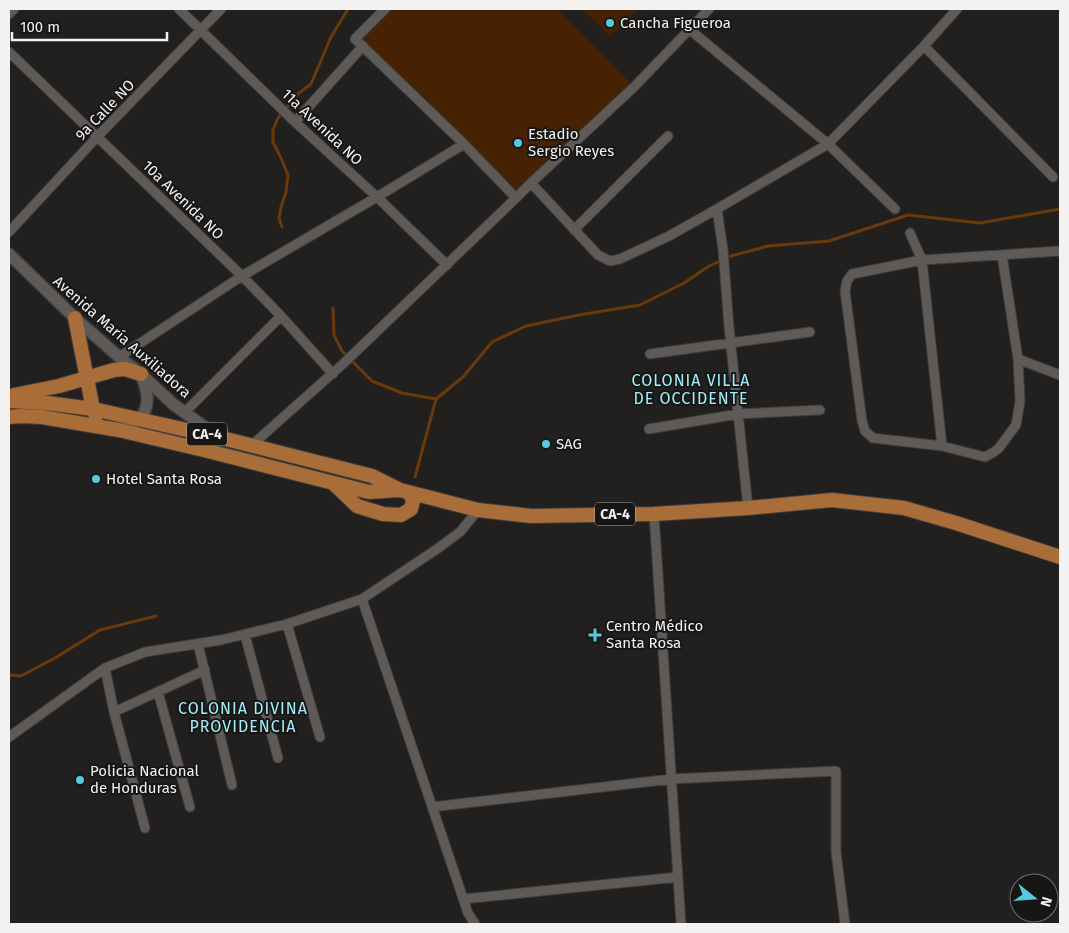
<svg xmlns="http://www.w3.org/2000/svg" width="1069" height="933" viewBox="0 0 1069 933" font-family="'Fira Sans',sans-serif">
  <rect width="100%" height="100%" fill="#22201e"/>
  <path fill="#472202" d="M 385,9 L 558,9 L 634,87 L 516,198 L 355,39 Z
    M 582,9 L 637,9 L 610,36 Z"/>
  <g fill="none" stroke-linecap="round" stroke-linejoin="round">
    <path stroke="#6a390c" stroke-width="3" d="M 282,227 L 279,218 L 281,207 L 286,192 L 288,175 L 281,158 L 273,142 L 273,130 L 278,118 L 298,94 L 311,84 L 331,37 L 348,9
      M 333,308 L 334,335 L 342,351 L 372,381 L 402,393 L 436,399
      M 415,477 L 436,399 L 463,377 L 492,342 L 526,326 L 579,315 L 640,305 L 684,283 L 709,266 L 731,256 L 768,246 L 829,241 L 908,215 L 980,223 L 1060,209
      M 9,675 L 21,676 L 55,658 L 100,630 L 156,616"/>
    <g stroke="#3e3c3b" stroke-width="11">
      <path id="minor" d="M 179,9 L 295,122 L 377,197 L 447,265
        M 385,9 L 355,39 L 464,144 L 516,198
        M 9,14 L 14,9
        M 689,29 L 828,144 L 895,209
        M 924,46 L 1053,177
        M 9,52 L 242,276 L 281,316 L 333,374
        M 295,122 L 363,46
        M 531,183 L 598,255 L 610,261 L 620,259 L 669,236 L 717,209 L 828,144 L 924,46 L 957,9
        M 717,209 L 723,250 L 729,327 L 748,508
        M 574,230 L 668,136
        M 9,232 L 97,137 L 221,9
        M 910,233 L 922,260 L 942,446
        M 1002,255 L 1018,359 L 1060,375
        M 650,354 L 810,332
        M 119,357 L 242,276 L 377,197 L 464,144
        M 1018,359 L 1020,401 L 1016,425 L 999,448 L 994,452 L 985,457 L 942,446 L 873,438 L 865,431 L 862,421 L 845,291 L 847,281 L 852,274 L 922,260 L 1060,251
        M 185,412 L 281,316
        M 649,429 L 738,414 L 820,410
        M 252,445 L 344,363 L 516,198 L 531,183 L 634,87 L 709,9
        M 654,514 L 681,924
        M 362,599 L 468,913 L 475,924
        M 287,624 L 320,737
        M 245,635 L 278,758
        M 198,644 L 232,785
        M 105,668 L 114,712 L 145,828
        M 158,692 L 190,807
        M 114,712 L 205,670
        M 9,737 L 105,668 L 145,652 L 221,640 L 287,624 L 362,599 L 437,549 L 460,532 L 478,510
        M 432,807 L 671,779 L 836,771 L 836,852 L 845,924
        M 463,899 L 678,877"/>
    </g>
    <g stroke="#3e3c3b" stroke-width="14">
      <path id="tertiary" d="M 9,254 L 75,318 L 119,357 L 141,374 L 173,404 L 217,436
        M 119,430 C 147,421 153,404 142,377"/>
    </g>
    <g stroke="#3e3c3b" stroke-width="16">
      <path id="primary" d="M 75,318 L 93,409 L 96,416
        M 14,395 L 59,386 L 114,370 L 125,369 L 141,374
        M 9,401 L 47,403 L 93,409 L 218,437 L 372,476 L 400,490 L 478,510 L 531,516 L 654,514 L 748,508 L 832,500 L 904,508 L 956,523 L 1060,557
        M 9,417 L 21,416 L 42,417 L 119,430 L 208,451 L 369,492 L 399,490
        M 333,483 L 357,506 L 383,514 L 401,515 L 411,509 L 413,501 L 410,493"/>
    </g>
    <use href="#minor" stroke="#5d5a58" stroke-width="9"/>
    <use href="#tertiary" stroke="#5d5a58" stroke-width="11"/>
    <use href="#primary" stroke="#a86d38" stroke-width="14"/>
  </g>
  <g fill="#53cbda" stroke="#181615" stroke-width="2">
    <circle cx="610" cy="23" r="5"/>
    <circle cx="518" cy="143" r="5"/>
    <circle cx="546" cy="444" r="5"/>
    <circle cx="96" cy="479" r="5"/>
    <path d="M592.5 627.5h5v5h5v5h-5v5h-5v-5h-5v-5h5z"/>
    <circle cx="80" cy="780" r="5"/>
  </g>
  <g text-anchor="middle" dominant-baseline="central" stroke-width="4" stroke-linejoin="round" paint-order="stroke">
    <g fill="#181615" stroke="#b1b0af" stroke-width="1">
      <rect x="187" y="422.5" width="40" height="23" rx="4"/>
      <rect x="595" y="502.5" width="40" height="23" rx="4"/>
    </g>
    <g font-size="14" font-weight="bold" fill="#f3f2f1">
      <text x="207" y="434">CA-4</text>
      <text x="615" y="514">CA-4</text>
    </g>
    <g font-size="15" fill="#f3f2f1" stroke="#181615" text-anchor="start">
      <text x="620" y="23">Cancha Figueroa</text>
      <text x="528" y="134">Estadio<tspan x="528" dy="17">Sergio Reyes</tspan></text>
      <text x="556" y="444">SAG</text>
      <text x="106" y="479">Hotel Santa Rosa</text>
      <text x="606" y="626">Centro Médico<tspan x="606" dy="17">Santa Rosa</tspan></text>
      <text x="90" y="771">Policia Nacional<tspan x="90" dy="17">de Honduras</tspan></text>
    </g>
    <g font-size="15" fill="#f3f2f1" stroke="#181615">
      <text transform="translate(105 110) rotate(-46)">9a Calle NO</text>
      <text transform="translate(322 127) rotate(43)">11a Avenida NO</text>
      <text transform="translate(183 200) rotate(44)">10a Avenida NO</text>
      <text transform="translate(122 337) rotate(41)">Avenida María Auxiliadora</text>
    </g>
    <g font-size="16" letter-spacing="1" fill="#9feffb" stroke="#181615">
      <text x="691" y="380">COLONIA VILLA<tspan x="691" dy="18">DE OCCIDENTE</tspan></text>
      <text x="243" y="708">COLONIA DIVINA<tspan x="243" dy="18">PROVIDENCIA</tspan></text>
    </g>
  </g>
  <rect width="1069" height="933" fill="none" stroke="#f3f2f1" stroke-width="20"/>
  <g transform="translate(1034 898) rotate(107)"><circle r="24" fill="#181615" stroke="#706e6d"/>
  <path d="M0-4L9 19L0 12L-9 19Z" fill="#53cbda"/>
  <text y="-8" font-size="14" font-weight="bold" text-anchor="middle" fill="#f3f2f1">N</text>
  </g>
  <path d="M12 32v8h155v-8" fill="none" stroke="#f3f2f1" stroke-width="2.5"/>
  <text x="20" y="32" font-size="15" fill="#f3f2f1" stroke="#181615" stroke-width="4" paint-order="stroke">100 m</text>
</svg>
